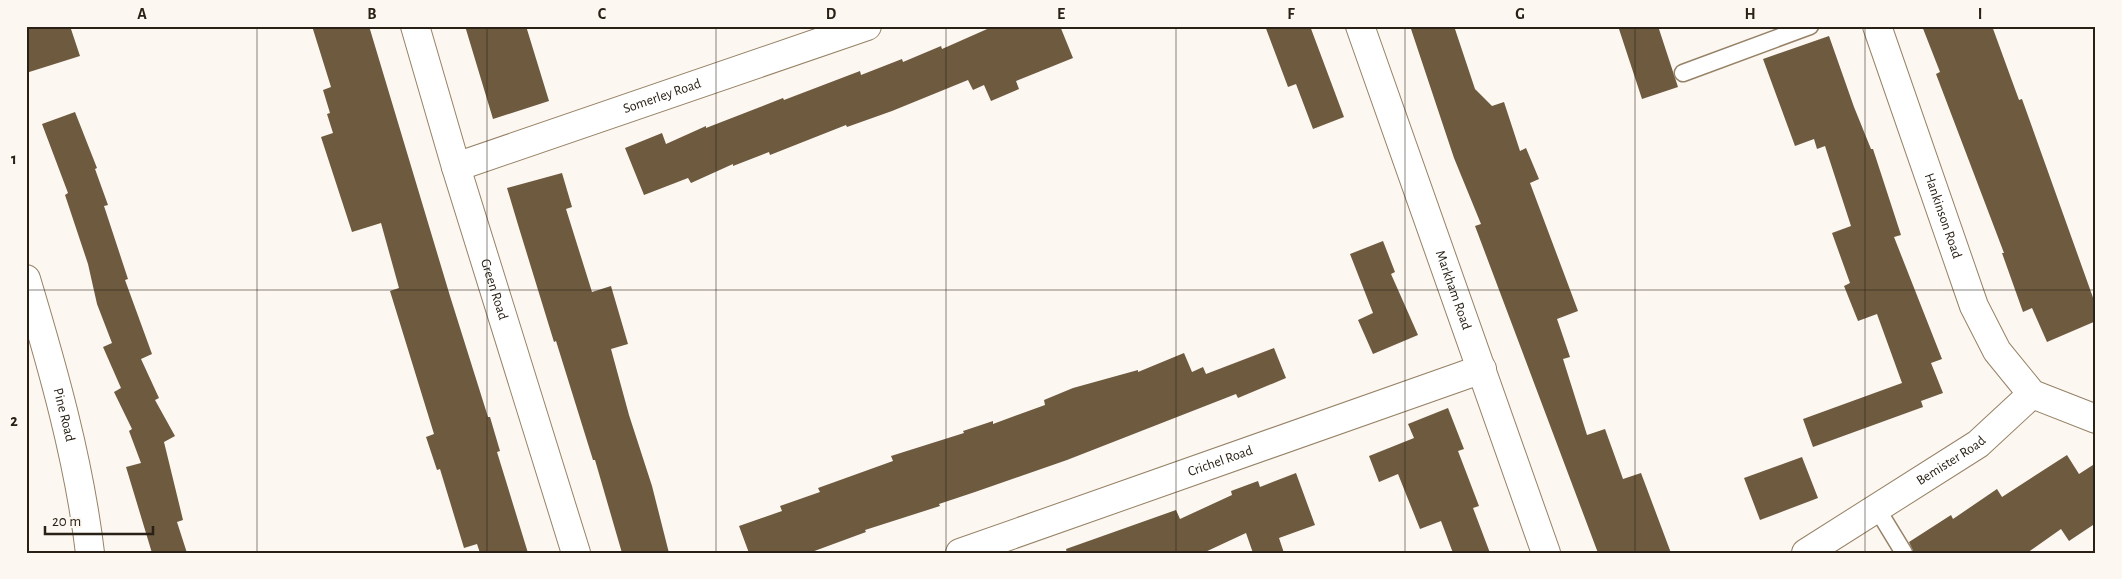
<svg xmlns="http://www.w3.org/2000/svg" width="2122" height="579" viewBox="0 0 2122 579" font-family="'Alegreya Sans',sans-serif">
  <rect width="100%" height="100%" fill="#fcf7f1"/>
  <path fill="#6d5a3f" d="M 26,26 L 70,26 L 80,56 L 26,73 Z
    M 312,26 L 369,26 L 450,296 L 488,417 L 490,417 L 500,451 L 497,452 L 528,553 L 480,553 L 477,544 L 464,548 L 440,469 L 437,470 L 426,437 L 434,434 L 390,291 L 399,288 L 381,223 L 352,232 L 321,137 L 333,133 L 327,114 L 330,113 L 323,90 L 331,87 Z
    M 465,26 L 526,26 L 549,101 L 493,119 Z
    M 994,26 L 1060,26 L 1073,58 L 1016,81 L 1019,89 L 991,101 L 984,85 L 973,90 L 968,80 L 892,111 L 847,127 L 846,125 L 770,155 L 769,152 L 733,166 L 733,164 L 691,183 L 688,178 L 644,195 L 625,148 L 662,133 L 666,144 L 706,126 L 706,128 L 783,98 L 784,100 L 860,71 L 861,75 L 902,59 L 903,62 L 941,46 L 942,49 Z
    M 1265,26 L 1310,26 L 1344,117 L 1313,129 L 1296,84 L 1288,87 Z
    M 1410,26 L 1454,26 L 1475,89 L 1492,106 L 1504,102 L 1520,151 L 1526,148 L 1539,179 L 1530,183 L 1578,311 L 1557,319 L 1570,357 L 1563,359 L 1587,435 L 1605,429 L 1623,479 L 1641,473 L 1671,553 L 1598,553 L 1475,226 L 1481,224 L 1454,158 Z
    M 1618,26 L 1658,26 L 1678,87 L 1642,99 Z
    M 1922,26 L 1992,26 L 2019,100 L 2022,99 L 2096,306 L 2096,321 L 2047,342 L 2032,308 L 2023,312 L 2002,253 L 2004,253 L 1936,74 L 1940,72 Z
    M 1829,36 L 1854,107 L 1871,149 L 1873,149 L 1901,235 L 1894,237 L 1942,359 L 1931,363 L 1943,393 L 1921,401 L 1923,407 L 1813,447 L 1803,419 L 1902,383 L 1877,314 L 1858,321 L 1844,286 L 1850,283 L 1832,233 L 1851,226 L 1825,146 L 1817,149 L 1814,139 L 1795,146 L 1763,59 Z
    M 75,112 L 97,168 L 95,169 L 108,205 L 104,206 L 128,279 L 125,280 L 152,354 L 141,359 L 159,398 L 155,400 L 175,436 L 164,442 L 183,520 L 177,522 L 187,553 L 152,553 L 126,467 L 141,463 L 129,431 L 132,429 L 114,392 L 121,388 L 103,347 L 112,343 L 97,304 L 88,264 L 65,195 L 68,193 L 42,124 Z
    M 562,173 L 572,207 L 566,209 L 592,292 L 611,286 L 628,344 L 611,349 L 629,415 L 652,486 L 669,553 L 622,553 L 595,460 L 593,460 L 556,341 L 554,342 L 519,228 L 507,188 Z
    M 1383,241 L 1395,272 L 1391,274 L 1418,335 L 1373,354 L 1358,320 L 1373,313 L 1350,254 Z
    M 1274,348 L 1286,378 L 1238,398 L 1236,394 L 1067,460 L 975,492 L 939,504 L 940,506 L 865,530 L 866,532 L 809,553 L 749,553 L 739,526 L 782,511 L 780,506 L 820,492 L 818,488 L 893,461 L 891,456 L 964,433 L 963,431 L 993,421 L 993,424 L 1045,405 L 1044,400 L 1073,388 L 1138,370 L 1138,372 L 1184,353 L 1192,372 L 1203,367 L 1206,374 Z
    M 1448,408 L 1464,449 L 1458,451 L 1479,506 L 1473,508 L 1490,553 L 1453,553 L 1441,521 L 1420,529 L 1398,474 L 1379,482 L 1369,456 L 1414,438 L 1408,424 Z
    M 2067,455 L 2079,474 L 2096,463 L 2096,523 L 2069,541 L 2061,529 L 2027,553 L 1914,553 L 1909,542 L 1951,515 L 1953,519 L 1997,489 L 2002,497 Z
    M 1802,457 L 1818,498 L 1760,520 L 1744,478 Z
    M 1296,473 L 1315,525 L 1279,538 L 1284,553 L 1253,553 L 1246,533 L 1203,553 L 1067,553 L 1066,549 L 1176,510 L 1180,519 L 1232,495 L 1231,491 L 1258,481 L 1260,487 Z"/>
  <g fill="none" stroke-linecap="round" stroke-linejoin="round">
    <g stroke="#968266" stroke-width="19">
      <path id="lane" d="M 1683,73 L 1810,26
        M 1876,507 L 1904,553"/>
    </g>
    <g stroke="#968266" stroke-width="30">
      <g id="street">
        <path id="s1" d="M 415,26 L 456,167 L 576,553"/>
        <path id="s2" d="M 1360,26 L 1546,553"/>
        <path id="s3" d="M 1877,26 L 1974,306 L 1997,351 L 2032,394 L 2096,419"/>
        <path id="s4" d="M 456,167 L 867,26"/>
        <path id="s5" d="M 26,279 C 53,369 79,460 90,553"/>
        <path id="s6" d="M 960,553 L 1482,369"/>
        <path id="s7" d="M 1806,553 L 1978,444 L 2032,394"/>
      </g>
    </g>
    <use href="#lane" stroke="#fff" stroke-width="16"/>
    <use href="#street" stroke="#fff" stroke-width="28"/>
  </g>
  <path fill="none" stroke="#292116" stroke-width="1" stroke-opacity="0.55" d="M 257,26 L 257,553M 487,26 L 487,553M 716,26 L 716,553M 946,26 L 946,553M 1176,26 L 1176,553M 1405,26 L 1405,553M 1635,26 L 1635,553M 1865,26 L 1865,553M 26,290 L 2096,290"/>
  <g text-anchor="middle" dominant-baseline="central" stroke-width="5" stroke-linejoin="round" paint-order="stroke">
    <g font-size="14" fill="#292116" stroke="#fcf7f1">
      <text stroke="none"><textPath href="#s4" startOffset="218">Somerley Road</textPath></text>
      <text stroke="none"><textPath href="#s3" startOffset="201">Hankinson Road</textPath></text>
      <text stroke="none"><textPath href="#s2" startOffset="280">Markham Road</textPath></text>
      <text stroke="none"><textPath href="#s1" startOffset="275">Green Road</textPath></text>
      <text stroke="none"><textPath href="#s5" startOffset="141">Pine Road</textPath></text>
      <text stroke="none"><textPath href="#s7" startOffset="172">Bemister Road</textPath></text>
      <text stroke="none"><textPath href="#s6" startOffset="276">Crichel Road</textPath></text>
    </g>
  </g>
  <rect width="2122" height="579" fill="none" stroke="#fcf7f1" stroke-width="55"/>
  <path d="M45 526v8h108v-8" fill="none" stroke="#292116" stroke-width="2.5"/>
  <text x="52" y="526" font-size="15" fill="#292116" stroke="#fcf7f1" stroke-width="4" paint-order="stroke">20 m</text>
  <rect x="28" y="28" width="2066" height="524" fill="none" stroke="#292116" stroke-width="2"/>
  <g font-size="16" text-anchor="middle" font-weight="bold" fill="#292116">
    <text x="142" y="19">A</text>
    <text x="372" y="19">B</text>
    <text x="602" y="19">C</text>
    <text x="831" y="19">D</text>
    <text x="1061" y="19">E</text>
    <text x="1291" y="19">F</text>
    <text x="1520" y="19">G</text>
    <text x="1750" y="19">H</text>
    <text x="1980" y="19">I</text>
    <text x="14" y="164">1</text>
    <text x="14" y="426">2</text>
  </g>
</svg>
